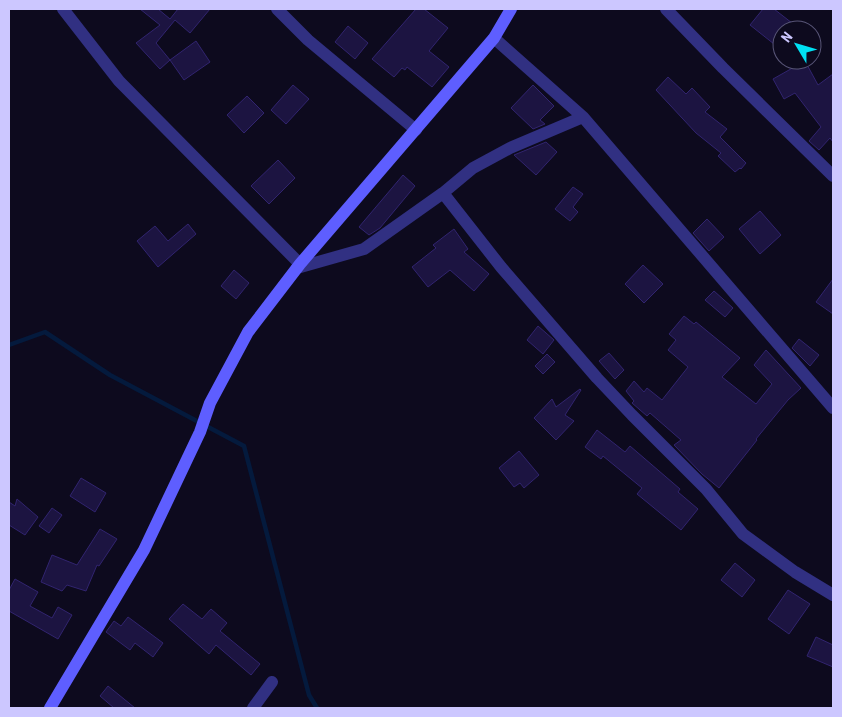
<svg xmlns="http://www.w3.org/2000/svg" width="842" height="717" viewBox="0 0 842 717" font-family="'Roboto Condensed',sans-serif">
  <rect width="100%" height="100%" fill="#0d0a1e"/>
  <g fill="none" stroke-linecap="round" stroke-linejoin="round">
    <path stroke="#041a3d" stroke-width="4.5" d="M 9,345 L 45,332 L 110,375 L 244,446 L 309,695 L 317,708"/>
  </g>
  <path fill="#1c1441" stroke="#31246f" d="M 140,9 L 158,9 L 170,19 L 178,9 L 210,9 L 190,33 L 175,20 L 156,43 L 170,60 L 196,41 L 210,62 L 184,80 L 170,60 L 160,69 L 136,43 L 160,25 Z
    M 416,9 L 424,9 L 448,28 L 429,51 L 449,67 L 432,87 L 407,67 L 405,70 L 402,68 L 394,77 L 372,59 Z
    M 763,9 L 774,9 L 801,30 L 782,30 L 782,34 L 774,44 L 750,25 Z
    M 348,26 L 368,43 L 355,59 L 335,42 Z
    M 805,61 L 818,85 L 833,74 L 833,142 L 830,138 L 819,150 L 809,141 L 821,127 L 795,93 L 784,99 L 773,79 Z
    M 668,77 L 686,94 L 692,88 L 710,107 L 705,112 L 727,129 L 720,137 L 746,163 L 741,169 L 740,168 L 735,172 L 718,156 L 721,153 L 696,133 L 656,90 Z
    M 293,85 L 309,99 L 286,124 L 271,110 Z
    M 533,85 L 554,106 L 540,120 L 545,124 L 533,129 L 511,108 Z
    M 247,96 L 264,113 L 244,133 L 227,115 Z
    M 546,142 L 557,152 L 536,175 L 514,155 Z
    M 278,160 L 295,178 L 269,204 L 251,186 Z
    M 403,175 L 415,186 L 380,228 L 369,235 L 359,227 Z
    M 573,187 L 583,194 L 573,207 L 578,212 L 570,221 L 555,209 Z
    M 760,211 L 781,235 L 760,254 L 739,229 Z
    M 707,219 L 724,237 L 709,251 L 693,233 Z
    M 188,224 L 196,234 L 158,267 L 137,241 L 155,226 L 168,241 Z
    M 454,229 L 468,249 L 464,252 L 489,274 L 474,291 L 450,270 L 428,287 L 412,267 L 436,248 L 433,245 Z
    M 643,265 L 663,284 L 644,303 L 625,284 Z
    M 234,270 L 249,283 L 236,299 L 221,286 Z
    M 833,279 L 833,314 L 816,302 Z
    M 714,291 L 733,308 L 725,317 L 705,300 Z
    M 684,316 L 694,324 L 696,322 L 740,358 L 722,377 L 756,404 L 772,384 L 754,365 L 766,350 L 801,388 L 788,400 L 756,439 L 757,440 L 719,488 L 702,474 L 674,445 L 681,440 L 650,413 L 647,416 L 632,403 L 634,401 L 626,391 L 634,381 L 644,392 L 647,388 L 662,400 L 688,367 L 668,350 L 676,340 L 669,334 Z
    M 538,326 L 554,340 L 543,354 L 527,340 Z
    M 799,339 L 819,355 L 810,366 L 792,348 Z
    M 609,353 L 624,370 L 615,379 L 599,361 Z
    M 547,354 L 555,362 L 543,374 L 535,366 Z
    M 580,389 L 581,390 L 565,415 L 574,421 L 556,440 L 534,418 L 552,399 L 556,407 Z
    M 597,430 L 625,452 L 630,446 L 680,489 L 678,492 L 698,509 L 681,530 L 637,494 L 642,488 L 603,456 L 601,459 L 585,447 Z
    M 519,451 L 539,475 L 524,488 L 520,483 L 514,487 L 499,468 Z
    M 81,478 L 106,493 L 95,512 L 70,496 Z
    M 17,499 L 38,517 L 25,535 L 9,525 L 9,502 L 15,506 Z
    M 52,508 L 62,515 L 49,533 L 39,526 Z
    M 100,529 L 117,539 L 99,566 L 97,565 L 86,591 L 67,585 L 62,591 L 41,582 L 52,555 L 77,565 Z
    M 735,563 L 755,580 L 742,597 L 721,580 Z
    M 15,579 L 38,592 L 30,606 L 52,618 L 58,607 L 72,615 L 58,639 L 9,611 L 9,590 Z
    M 788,590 L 810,604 L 789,634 L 768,619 Z
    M 183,604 L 202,619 L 211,609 L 227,623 L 220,631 L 260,664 L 251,675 L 216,645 L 209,654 L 169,619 Z
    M 128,617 L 163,643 L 153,657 L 135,643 L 130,650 L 106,632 L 114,621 L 121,626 Z
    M 816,637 L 833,645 L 833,667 L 807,656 Z
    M 108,686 L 135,708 L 114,708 L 100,696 Z"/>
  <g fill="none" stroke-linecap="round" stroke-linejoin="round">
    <path stroke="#313082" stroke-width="12" d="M 63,9 L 119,81 L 300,264
      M 277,9 L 308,40 L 416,130
      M 666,9 L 723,68 L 833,176
      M 494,38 L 583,117 L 833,408
      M 443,193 L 501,267 L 597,378 L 632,415 L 706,489 L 743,534 L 795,572 L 833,595
      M 297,268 L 364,249 L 443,193 L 473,168 L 510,148 L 583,117
      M 253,708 L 272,682"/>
    <path stroke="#5e5eff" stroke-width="12" d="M 50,708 L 144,550 L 200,432 L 210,403 L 248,332 L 300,264 L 494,38 L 511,9"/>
  </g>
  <rect width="842" height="717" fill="none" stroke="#ccc7ff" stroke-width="20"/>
  <g transform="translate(797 45) rotate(308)"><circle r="24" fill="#0d0a1e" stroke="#595678"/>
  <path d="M0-4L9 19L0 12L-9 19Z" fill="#00e0f2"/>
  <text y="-8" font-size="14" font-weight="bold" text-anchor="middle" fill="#ccc7ff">N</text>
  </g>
</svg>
